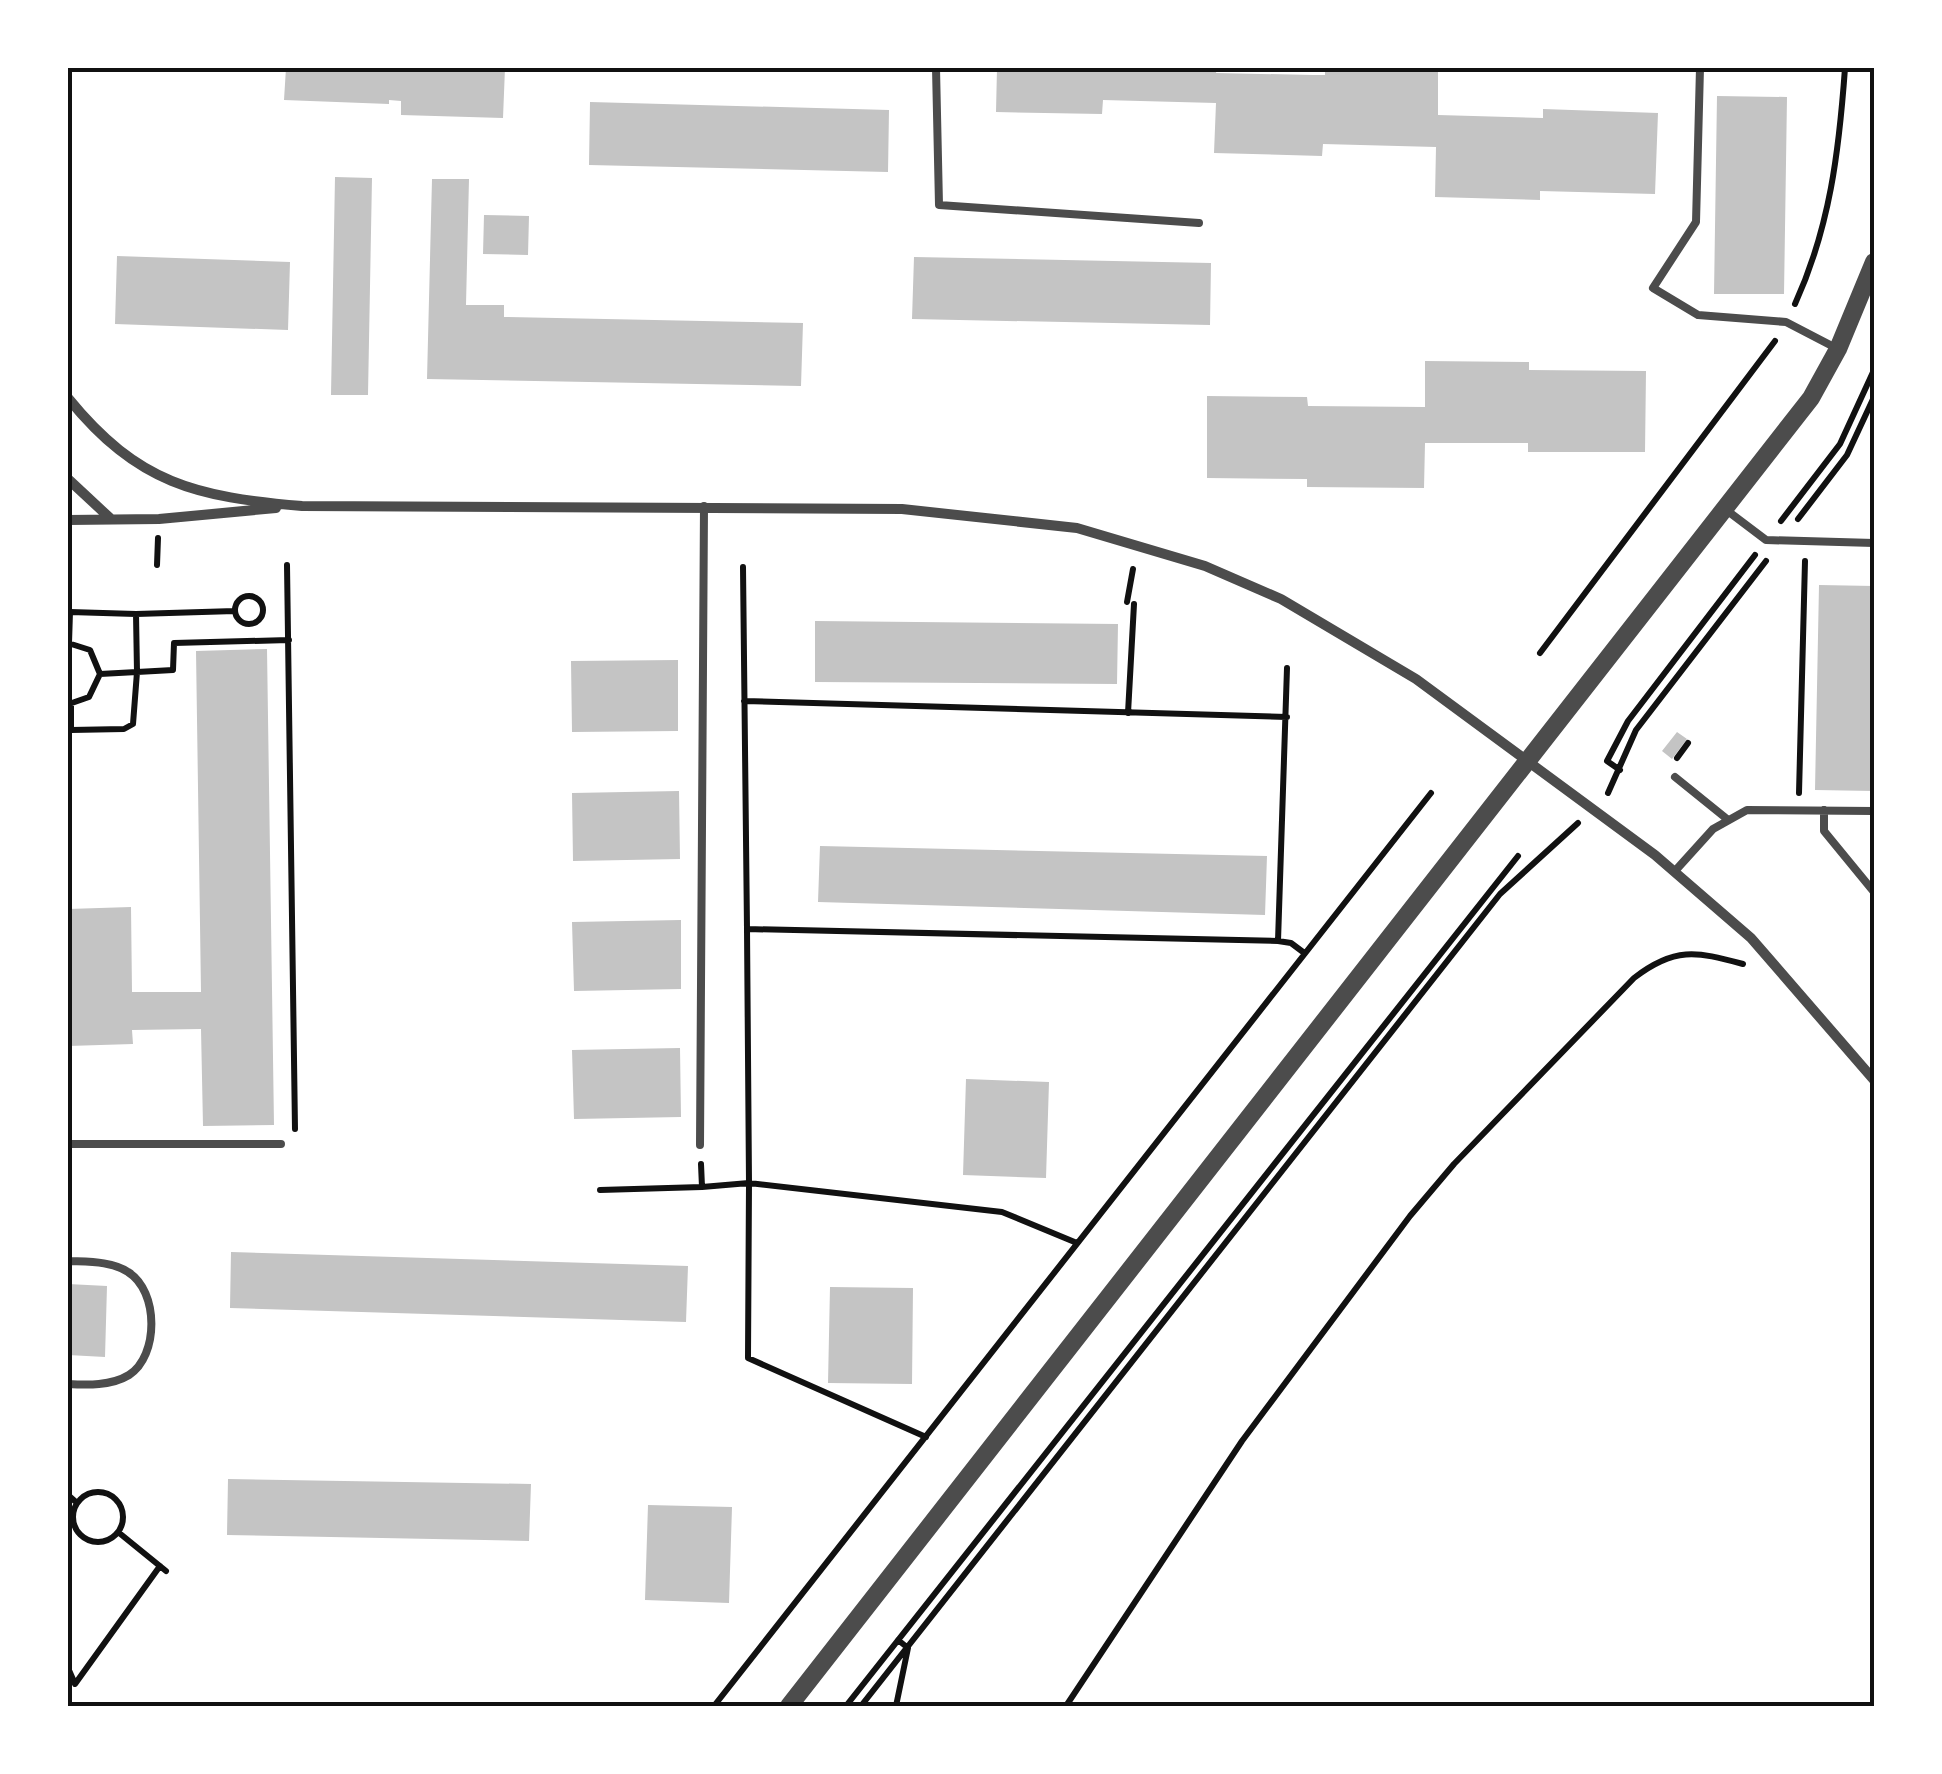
<svg xmlns="http://www.w3.org/2000/svg" width="1942" height="1774" viewBox="0 0 1942 1774" font-family="'PT Serif',serif">
  <rect width="100%" height="100%" fill="#fff"/>
  <path fill="#c4c4c4" d="M 286,68 L 505,68 L 503,118 L 401,115 L 401,101 L 389,100 L 389,104 L 284,100 Z
    M 997,68 L 1217,68 L 1216,73 L 1313,75 L 1325,75 L 1325,68 L 1438,69 L 1438,115 L 1543,118 L 1543,109 L 1658,113 L 1655,194 L 1540,191 L 1540,200 L 1435,197 L 1436,147 L 1323,144 L 1322,156 L 1214,153 L 1216,103 L 1103,100 L 1102,114 L 996,112 Z
    M 1717,96 L 1787,97 L 1784,294 L 1714,294 Z
    M 590,102 L 889,110 L 888,172 L 589,165 Z
    M 335,177 L 372,178 L 368,395 L 331,395 Z
    M 432,179 L 469,179 L 466,305 L 504,305 L 504,317 L 803,323 L 801,386 L 427,379 Z
    M 484,215 L 529,216 L 528,255 L 483,254 Z
    M 117,256 L 290,262 L 288,330 L 115,324 Z
    M 914,257 L 1211,263 L 1210,325 L 912,319 Z
    M 1425,361 L 1529,362 L 1529,370 L 1646,371 L 1645,452 L 1528,452 L 1528,443 L 1425,443 L 1424,488 L 1307,487 L 1307,479 L 1207,478 L 1207,396 L 1307,397 L 1308,406 L 1425,407 Z
    M 1819,585 L 1874,586 L 1874,791 L 1815,790 Z
    M 815,621 L 1118,624 L 1117,684 L 815,682 Z
    M 267,649 L 274,1125 L 203,1126 L 201,1029 L 132,1030 L 133,1044 L 68,1046 L 68,909 L 131,907 L 132,992 L 201,992 L 196,651 Z
    M 678,660 L 678,731 L 572,732 L 571,661 Z
    M 1677,732 L 1687,739 L 1672,759 L 1662,751 Z
    M 679,791 L 680,859 L 573,861 L 572,793 Z
    M 820,846 L 1267,856 L 1265,915 L 818,902 Z
    M 681,920 L 681,989 L 574,991 L 572,922 Z
    M 680,1048 L 681,1117 L 574,1119 L 572,1050 Z
    M 966,1079 L 1049,1082 L 1046,1178 L 963,1175 Z
    M 231,1252 L 688,1266 L 686,1322 L 230,1308 Z
    M 68,1284 L 107,1286 L 105,1357 L 68,1355 Z
    M 830,1287 L 913,1288 L 912,1384 L 828,1383 Z
    M 228,1479 L 531,1484 L 529,1541 L 227,1535 Z
    M 648,1505 L 732,1507 L 729,1603 L 645,1600 Z"/>
  <g fill="none" stroke-linecap="round" stroke-linejoin="round">
    <path stroke="#111" stroke-width="6" d="M 1795,304 C 1830,227 1839,151 1845,68
      M 1798,519 L 1847,455 L 1874,397
      M 1781,521 L 1840,444 L 1874,370
      M 157,565 L 158,538
      M 287,565 L 295,1129
      M 743,567 L 747,929 L 1278,941
      M235 610a14 14 0 1 1 28 0a14 14 0 1 1-28 0Z
      M 1127,602 L 1133,569
      M 235,611 L 136,614 L 137,672 L 173,670 L 174,643 L 289,640
      M 68,643 L 90,650 L 100,674 L 89,697 L 69,704
      M 69,643 L 70,612 L 136,614
      M 1540,653 L 1775,341
      M 1287,668 L 1278,941 L 1291,943 L 1303,952
      M 744,701 L 1287,717
      M 71,704 L 71,730 L 124,729 L 133,724 L 137,672 L 100,674
      M 1128,713 L 1134,604
      M 1677,758 L 1688,743
      M 1620,770 L 1607,761 L 1628,721 L 1755,555
      M 1608,793 L 1636,730 L 1766,561
      M 1799,793 L 1805,561
      M 701,1164 L 702,1187 L 749,1183 L 747,929
      M 600,1190 L 702,1187
      M 926,1437 L 748,1358 L 749,1183 L 1002,1212 L 1077,1243
      M73 1517a25 25 0 1 1 50 0a25 25 0 1 1-50 0Z
      M 68,1495 L 77,1503
      M 118,1532 L 166,1571
      M 68,1668 L 75,1684 L 160,1566
      M 714,1706 L 1431,793
      M 846,1706 L 1518,856
      M 861,1706 L 1500,894 L 1578,823
      M 896,1706 L 908,1648 L 898,1640
      M 1066,1706 L 1242,1441 L 1410,1216 L 1454,1164 L 1634,978 C 1674,947 1696,951 1743,964"/>
    <path stroke="#4c4c4c" stroke-width="8" d="M 936,68 L 939,205 L 1199,223
      M 1700,68 L 1696,222 L 1653,288 L 1698,315 L 1786,322 L 1836,348
      M 1725,509 L 1766,540 L 1874,543
      M 1675,777 L 1727,819
      M 1824,810 L 1824,831 L 1874,892
      M 1675,871 L 1713,829 L 1747,810 L 1874,811
      M 68,1144 L 281,1144
      M 700,1145 L 704,506
      M 68,1261 C 87,1262 112,1261 128,1272 C 159,1291 159,1356 129,1375 C 111,1386 87,1385 68,1384"/>
    <path stroke="#4c4c4c" stroke-width="10" d="M 68,398 C 138,484 196,497 302,506 L 902,509 L 1077,528 L 1205,566 L 1281,599 L 1416,679 L 1655,855 L 1751,938 L 1874,1080
      M 68,479 L 111,519
      M 68,520 L 159,519 L 276,508"/>
    <path stroke="#4c4c4c" stroke-width="18" d="M 789,1706 L 1811,398 L 1838,349 L 1874,262"/>
  </g>
  <rect width="1942" height="1774" fill="none" stroke="#ffffff" stroke-width="140"/>
  <rect x="70" y="70" width="1802" height="1634" fill="none" stroke="#111" stroke-width="4"/>
</svg>
